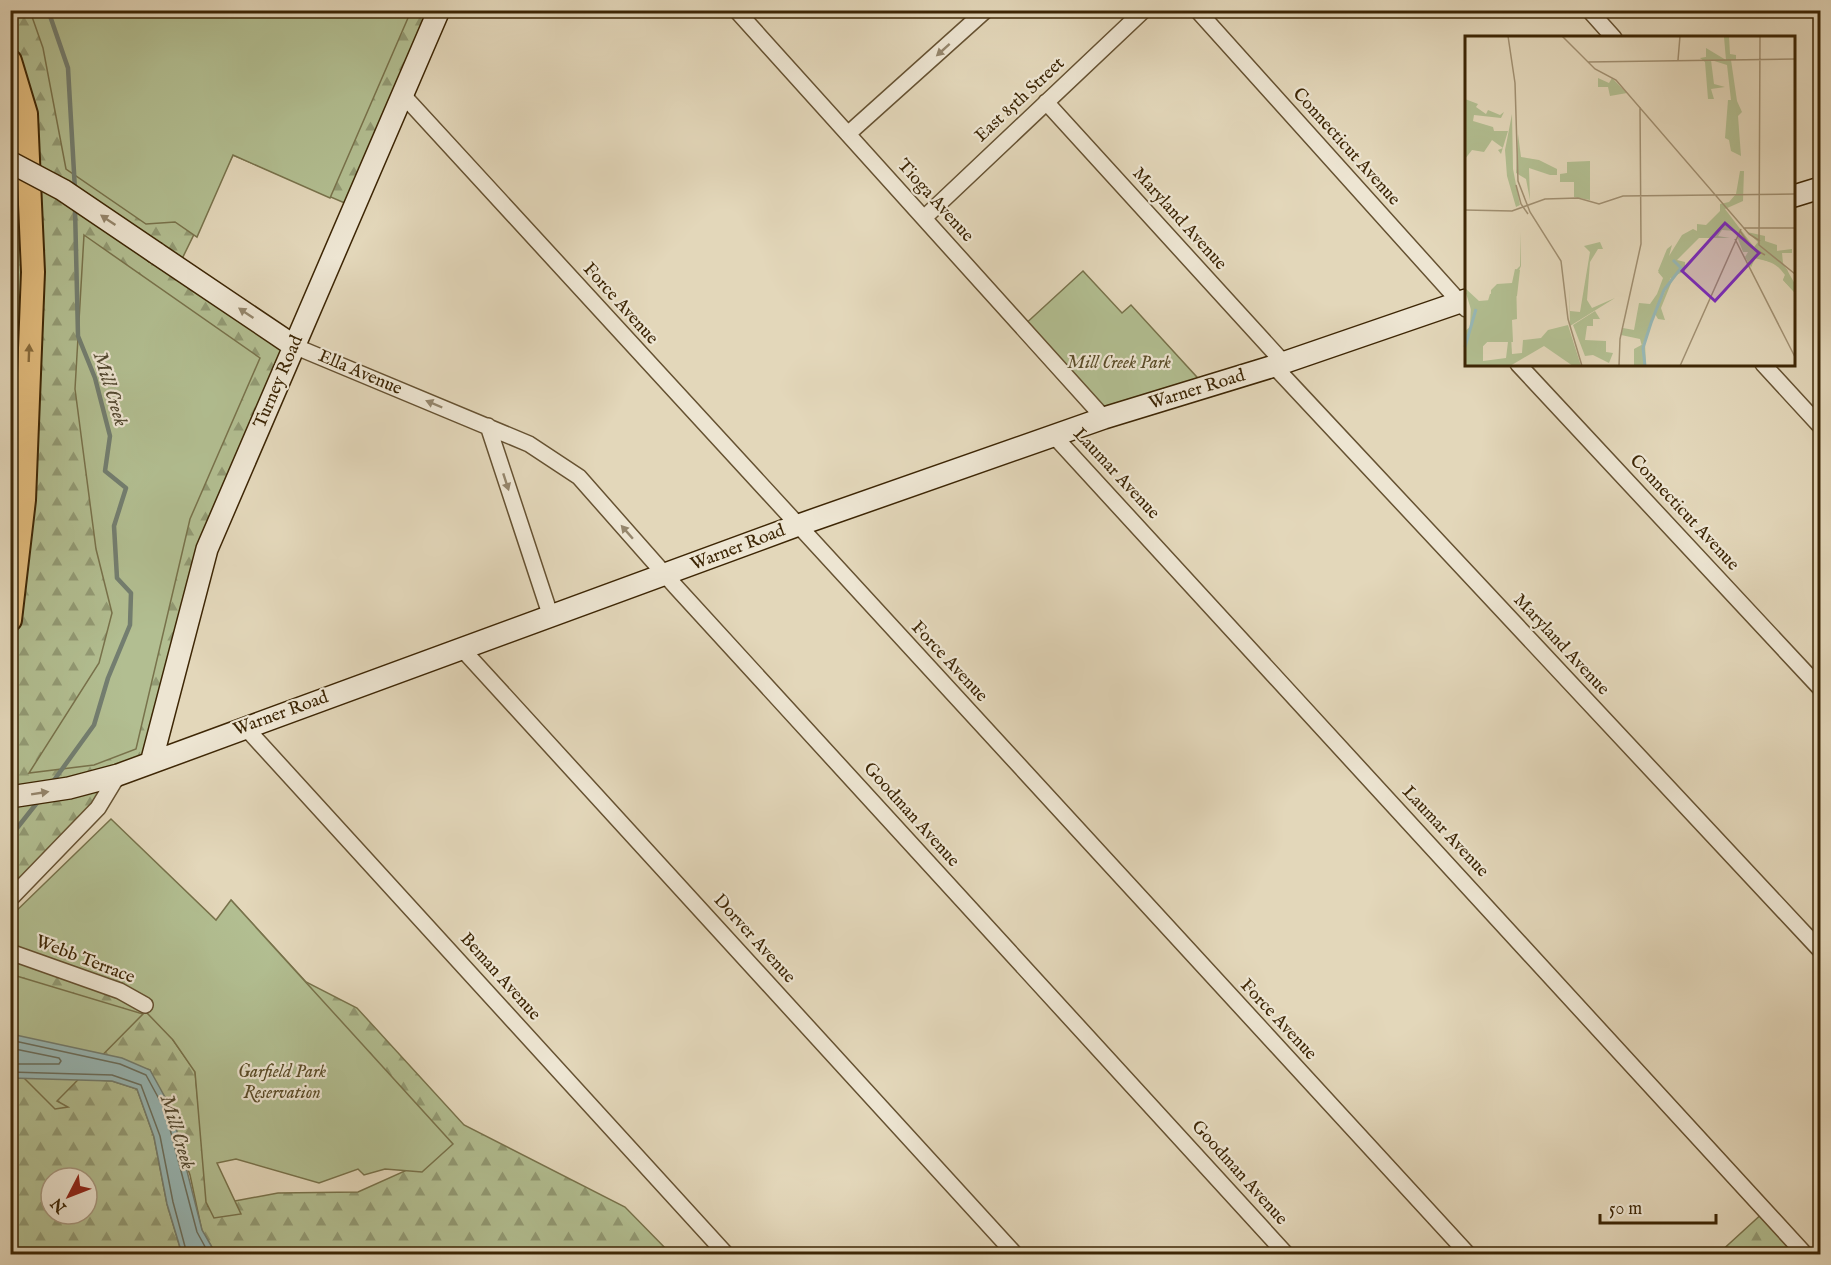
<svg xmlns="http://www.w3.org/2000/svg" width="1831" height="1265" viewBox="0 0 1831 1265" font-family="'IM FELL English',serif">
  <defs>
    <pattern id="forest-firs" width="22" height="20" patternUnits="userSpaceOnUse" patternTransform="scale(1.5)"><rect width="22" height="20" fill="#b2be91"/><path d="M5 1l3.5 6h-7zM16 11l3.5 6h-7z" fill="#929a74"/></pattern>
  </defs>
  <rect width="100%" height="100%" fill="#e3d7ba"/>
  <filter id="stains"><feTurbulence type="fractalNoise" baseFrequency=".00333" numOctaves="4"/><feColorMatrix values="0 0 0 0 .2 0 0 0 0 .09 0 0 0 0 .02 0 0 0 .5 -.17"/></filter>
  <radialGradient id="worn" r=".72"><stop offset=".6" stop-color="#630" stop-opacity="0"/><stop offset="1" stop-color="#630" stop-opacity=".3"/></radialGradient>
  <path fill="url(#forest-firs)" stroke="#78724b" stroke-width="1.5" fill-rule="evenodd" d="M 242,10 L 256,14 L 298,10 L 438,11 L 354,207 L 233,155 L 178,267 L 294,346 L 207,549 L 151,763 L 118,775 L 11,899 L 11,11 Z
    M 231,900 L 306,982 L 357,1008 L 464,1125 L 625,1207 L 671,1254 L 216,1254 L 202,1231 L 190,1175 L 150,1070 L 11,1034 L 11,952 L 120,991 L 177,1035 L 173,1040 L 195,1071 L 208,1206 L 278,1193 L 358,1192 L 405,1171 L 419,1153 Z
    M 50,1077 L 112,1081 L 137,1089 L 154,1137 L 167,1204 L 182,1254 L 11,1254 L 10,1078 ZM 51,1178 L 87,1178 L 87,1214 L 51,1214 Z
    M 1765,1211 L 1805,1254 L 1718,1254 Z"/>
  <path fill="#b2be91" stroke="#78724b" stroke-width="1.5" d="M 242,10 L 256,14 L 298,10 L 411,11 L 330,198 L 233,155 L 197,237 L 175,222 L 146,224 L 66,169 L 43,48 L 30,11 Z
    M 84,235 L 260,358 L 190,519 L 136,749 L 94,765 L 29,773 L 99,663 L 112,613 L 96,549 L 75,389 Z
    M 1083,271 L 1122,313 L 1131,305 L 1206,387 L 1104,418 L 1022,327 Z
    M 111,819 L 216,920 L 231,900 L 453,1144 L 422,1172 L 385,1169 L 364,1175 L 358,1169 L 319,1183 L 236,1159 L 217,1163 L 241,1214 L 214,1218 L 206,1202 L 195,1072 L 173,1040 L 121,986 L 122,983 L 11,950 L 11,916 Z
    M 10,974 L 143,1014 L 57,1101 L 68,1107 L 55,1109 L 11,1065 Z"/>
  <path fill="#97b8b7" stroke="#737e70" stroke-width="1.5" d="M 11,1034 L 122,1058 L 150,1070 L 171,1108 L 202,1230 L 216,1254 L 182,1254 L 167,1204 L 154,1137 L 137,1089 L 112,1081 L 11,1078 Z"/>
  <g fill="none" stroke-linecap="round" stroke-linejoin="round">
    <path stroke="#6a6f5e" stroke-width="1.5" d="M 10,1040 L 120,1064 L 146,1075 L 165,1110 L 197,1232 L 209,1254
      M 10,1048 L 59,1058 L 61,1061 L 59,1064 L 10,1064
      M 10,1072 L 112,1075 L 141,1085 L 160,1136 L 173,1202 L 187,1254"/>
    <path stroke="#737e70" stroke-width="4.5" d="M 48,10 L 68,68 L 75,190
      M 52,783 L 94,725 L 108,678 L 130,625 L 131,593 L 117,578 L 114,526 L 126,488 L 105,471 L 110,436 L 95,378 L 78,336 L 75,208
      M 10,837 L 40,799"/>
    <g stroke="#665232" stroke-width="18">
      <path id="street" d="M 736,10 L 1104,418
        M 1197,10 L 1466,309
        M 1589,10 L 1614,38
        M 403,95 L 1468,1254
        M 1046,102 L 1283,362
        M 849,133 L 986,10
        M 924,218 L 1144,10
        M 294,346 L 529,444 L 579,477 L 676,587 L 1286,1254
        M 1518,364 L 1820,688
        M 1763,364 L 1820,426
        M 1274,366 L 1820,950
        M 488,426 L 550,614
        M 1055,437 L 1805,1254
        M 463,650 L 1015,1254
        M 245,727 L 726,1254
        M 10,899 L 98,808 L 118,775
        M 10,952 L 120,991 L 145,1005"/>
    </g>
    <g stroke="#3d2605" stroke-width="24">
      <path id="secondary" d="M 1794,196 L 1820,188
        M 156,253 L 294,346
        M 151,763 L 207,549 L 439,10
        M 10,797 L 69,788 L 118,775 L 796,526 L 1104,418 L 1274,366 L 1466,300"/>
    </g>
    <g stroke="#3d2605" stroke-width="26">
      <path id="primary" d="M 10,61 L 26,114 L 33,272 L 24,500 L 10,620"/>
    </g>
    <use href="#street" stroke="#ede5d2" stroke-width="15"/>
    <use href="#secondary" stroke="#ede5d2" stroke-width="21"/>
    <use href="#primary" stroke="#e2bc7d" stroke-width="22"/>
    <g stroke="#3d2605" stroke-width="24" stroke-linecap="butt">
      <path id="secondary-bridge" d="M 10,162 L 63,190 L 156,253"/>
    </g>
    <use href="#secondary-bridge" stroke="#ede5d2" stroke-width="21"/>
  </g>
  <defs><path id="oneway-solid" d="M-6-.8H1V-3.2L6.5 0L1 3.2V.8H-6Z" transform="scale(1.5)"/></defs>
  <g fill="#95866c">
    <use href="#oneway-solid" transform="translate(943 50) rotate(138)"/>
    <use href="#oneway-solid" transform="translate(108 220) rotate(-146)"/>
    <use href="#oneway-solid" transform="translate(246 313) rotate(-146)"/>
    <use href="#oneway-solid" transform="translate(434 404) rotate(-157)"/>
    <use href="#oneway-solid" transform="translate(506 482) rotate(72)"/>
    <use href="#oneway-solid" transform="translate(627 532) rotate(-131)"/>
    <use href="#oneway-solid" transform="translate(40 793) rotate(-9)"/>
  </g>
  <use fill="#876a3b" href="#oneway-solid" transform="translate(29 353) rotate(-88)"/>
  <g text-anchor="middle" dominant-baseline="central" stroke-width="4.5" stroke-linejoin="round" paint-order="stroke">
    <g font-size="18" fill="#3d2605" stroke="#ede5d2">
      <text transform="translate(1020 100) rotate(-43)">East 85th Street</text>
      <text transform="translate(1346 147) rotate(48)">Connecticut Avenue</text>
      <text transform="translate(935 201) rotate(48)">Tioga Avenue</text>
      <text transform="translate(1179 219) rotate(48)">Maryland Avenue</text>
      <text transform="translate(620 304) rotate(48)">Force Avenue</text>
      <text transform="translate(360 373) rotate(23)">Ella Avenue</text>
      <text transform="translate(279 382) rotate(-67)">Turney Road</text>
      <text transform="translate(1197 390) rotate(-17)">Warner Road</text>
      <text transform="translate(1116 474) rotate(47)">Laumar Avenue</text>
      <text transform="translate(1684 513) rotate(47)">Connecticut Avenue</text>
      <text transform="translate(738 548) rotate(-21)">Warner Road</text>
      <text transform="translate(1561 645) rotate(47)">Maryland Avenue</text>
      <text transform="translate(949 662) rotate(47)">Force Avenue</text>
      <text transform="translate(281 714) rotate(-20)">Warner Road</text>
      <text transform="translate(911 815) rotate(48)">Goodman Avenue</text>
      <text transform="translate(1445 832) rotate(47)">Laumar Avenue</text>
      <text transform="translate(754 939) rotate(48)">Dorver Avenue</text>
      <text transform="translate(85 960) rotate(21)">Webb Terrace</text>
      <text transform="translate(500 977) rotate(48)">Beman Avenue</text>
      <text transform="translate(1278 1020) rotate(47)">Force Avenue</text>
      <text transform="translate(1239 1173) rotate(48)">Goodman Avenue</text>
    </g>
    <g font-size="18" font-style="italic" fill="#5a4c28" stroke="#ede5d2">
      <text x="1119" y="363">Mill Creek Park</text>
      <text x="282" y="1072">Garfield Park<tspan x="282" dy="21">Reservation</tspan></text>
    </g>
    <g font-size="20" font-style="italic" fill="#544a32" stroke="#ede5d2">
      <text transform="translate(110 389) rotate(73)">Mill Creek</text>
      <text transform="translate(177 1132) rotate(73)">Mill Creek</text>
    </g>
  </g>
  <g transform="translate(1465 36)">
    <rect width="330" height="330" fill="#e3d7ba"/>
    <path d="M 264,0 L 265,18 L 271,19 L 271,24 L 266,24 L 272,65 L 277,76 L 273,80 L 276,120 L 266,115 L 264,104 L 260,102 L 263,64 L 266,64 L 262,29 L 246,24 L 249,48 L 260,51 L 246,53 L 249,63 L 243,63 L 240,26 L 235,22 L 241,21 L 241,12 L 261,24 L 259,1 ZM 196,234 L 206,241 L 177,310 L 175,303 L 156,299 L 158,292 L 169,294 L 174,267 L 185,268 L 192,258 L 198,242 L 193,236 ZM 130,275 L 135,283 L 128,283 L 128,290 L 122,290 L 120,304 L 141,305 L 141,316 L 148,317 L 144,327 L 128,319 L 120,320 L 108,289 Z" fill="#b2be91"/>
    <path d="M 47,78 L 48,133 L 55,169 L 51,171 L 42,140 L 40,114 ZM 53,98 L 56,121 L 74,124 L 92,133 L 92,139 L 85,139 L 64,132 L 65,164 L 61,143 L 51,137 ZM 275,135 L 279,135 L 278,165 L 260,173 L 289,211 L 293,206 L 282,196 L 300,200 L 300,205 L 312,209 L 312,215 L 327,213 L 327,217 L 317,217 L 318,227 L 330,248 L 330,257 L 318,244 L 320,239 L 312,229 L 291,221 L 286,231 L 280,221 L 283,216 L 278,216 L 270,195 L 257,194 L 253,200 L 265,202 L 234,202 L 212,224 L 220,226 L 220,235 L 209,240 L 196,272 L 200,284 L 193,283 L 190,278 L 206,242 L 193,235 L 202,213 L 207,209 L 204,220 L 217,199 L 228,193 L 232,195 L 232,188 L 241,189 L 255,175 L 255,168 L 264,166 L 271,158 ZM 135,206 L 138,213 L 133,213 L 125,226 L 122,264 L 127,272 L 150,262 L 105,290 L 104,250 L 105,275 L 115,276 L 125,216 L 119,210 ZM 50,233 L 55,234 L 52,260 L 44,263 L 47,318 L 57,317 L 58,304 L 76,302 L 83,294 L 103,289 L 116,330 L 108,330 L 79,310 L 45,330 L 0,330 L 0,295 L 5,291 L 6,269 L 0,252 L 14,265 L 26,264 L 26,254 L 32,248 L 47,247 ZM 22,306 L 43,306 L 41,322 L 18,325 L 18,310 ZM 180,307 L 181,330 L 169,330 L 169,313 Z" fill="#b2be91" fill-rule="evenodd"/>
    <path d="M 125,125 L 125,164 L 109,161 L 109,146 L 95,146 L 95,138 L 102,137 L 102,126 Z" fill="#b2be91"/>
    <path d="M 133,42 L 144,47 L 147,42 L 162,57 L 145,60 L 143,51 L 133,51 ZM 0,63 L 13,68 L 11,71 L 21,78 L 23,74 L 35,79 L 39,76 L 36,82 L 9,79 L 8,85 L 28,91 L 29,95 L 43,95 L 36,118 L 33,114 L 38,112 L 27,104 L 19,116 L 7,114 L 0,123 ZM 55,196 L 56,230 L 51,241 L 52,283 L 47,284 L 48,306 L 22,306 L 18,310 L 18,325 L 31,330 L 0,330 L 0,296 L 4,295 L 8,280 L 0,254 L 14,277 L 15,269 L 21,271 L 25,258 L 48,254 L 51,234 L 55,230 ZM 288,215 L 322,233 L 330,257 L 318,244 L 321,237 L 306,226 L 289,222 L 286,231 L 281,221 Z" fill="#b2be91"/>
    <path fill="none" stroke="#97b8b7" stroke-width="3" d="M 0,311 L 11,273M 180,330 L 178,312 L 186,287 L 199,254 L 216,232 L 208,224"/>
    <path fill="none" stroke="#a19072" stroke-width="1.5" d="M 43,0 L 50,47 L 53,145 L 65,176 L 96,225 L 103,283 L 117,330M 97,0 L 130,33 L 151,44 L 284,198 L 295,205M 295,0 L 294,209 L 330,238M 213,24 L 215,0M 123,26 L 330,23M 51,149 L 56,168 L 63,178M 0,174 L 47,175 L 80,163 L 113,162 L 134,168 L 158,160 L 330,158M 278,192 L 330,192M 275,195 L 286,211 L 300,219M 270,203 L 330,321M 154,330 L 155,303 L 176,208 L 175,71M 215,330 L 276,193"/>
    <path fill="#7b2cbf" fill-opacity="0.15" stroke="#7b2cbf" stroke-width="3" d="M 260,187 L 294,217 L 250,265 L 217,235 Z"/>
    <rect width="330" height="330" fill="none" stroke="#3d2605" stroke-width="3"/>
  </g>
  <rect width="1831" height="1265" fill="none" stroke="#e3d7ba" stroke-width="36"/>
  <rect x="12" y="12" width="1807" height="1241" fill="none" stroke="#3d2605" stroke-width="3"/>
  <rect x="18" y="18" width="1795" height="1229" fill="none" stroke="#3d2605" stroke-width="1.5"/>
  <g transform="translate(69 1196) rotate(228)"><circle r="28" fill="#ede5d2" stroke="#a79980" stroke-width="1.5"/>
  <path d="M0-4.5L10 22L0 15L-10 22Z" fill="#8f2418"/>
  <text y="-9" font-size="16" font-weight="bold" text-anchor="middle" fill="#3d2605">N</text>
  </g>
  <path d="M1600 1214v9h116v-9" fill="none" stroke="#3d2605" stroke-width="3"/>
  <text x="1609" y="1214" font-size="18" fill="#3d2605" stroke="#ede5d2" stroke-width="4.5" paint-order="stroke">50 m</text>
  <rect width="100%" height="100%" filter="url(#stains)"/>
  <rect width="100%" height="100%" fill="url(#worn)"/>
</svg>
